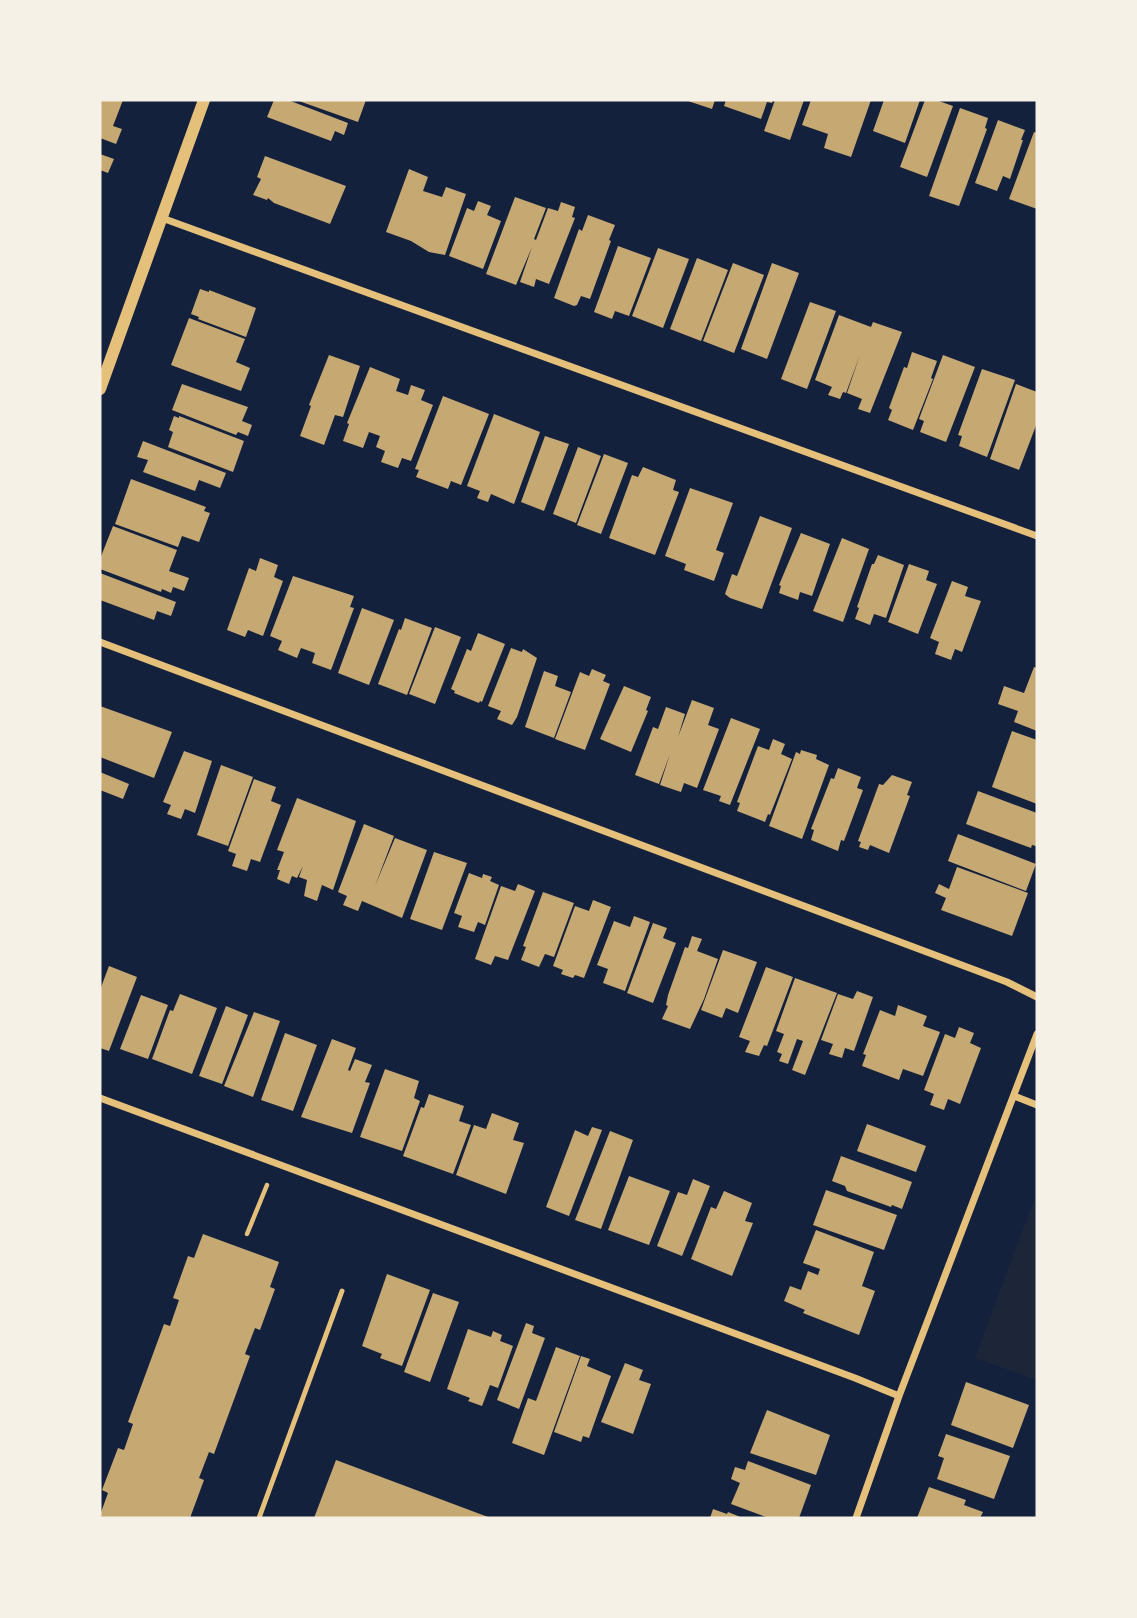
<svg xmlns="http://www.w3.org/2000/svg" width="1137" height="1618" viewBox="0 0 1137 1618" font-family="Jost,sans-serif">
  <rect width="100%" height="100%" fill="#14213d"/>
  <path fill="#1d2539" d="M 1036,1195 L 1037,1195 L 1037,1380 L 975,1358 Z"/>
  <path fill="#c6a872" d="M 100,100 L 123,100 L 113,126 L 122,129 L 116,144 L 100,138 Z
    M 274,100 L 288,100 L 348,123 L 344,135 L 335,131 L 331,141 L 267,117 Z
    M 296,100 L 366,100 L 358,122 Z
    M 685,100 L 715,100 L 712,109 Z
    M 726,100 L 773,100 L 772,103 L 767,102 L 761,119 L 724,106 Z
    M 775,100 L 804,100 L 790,140 L 764,131 Z
    M 811,100 L 871,100 L 851,157 L 824,148 L 828,134 L 802,125 Z
    M 884,100 L 920,100 L 905,143 L 873,131 Z
    M 925,100 L 936,100 L 953,106 L 927,177 L 900,167 Z
    M 960,108 L 988,118 L 985,128 L 987,129 L 959,206 L 929,196 Z
    M 998,120 L 1025,130 L 1021,140 L 1023,140 L 1010,179 L 1003,176 L 997,191 L 975,183 Z
    M 1034,132 L 1037,133 L 1037,209 L 1009,199 Z
    M 100,154 L 114,159 L 108,173 L 100,170 Z
    M 265,156 L 346,186 L 330,224 L 274,203 L 268,198 L 267,200 L 253,195 L 261,179 L 257,177 Z
    M 409,169 L 428,177 L 423,191 L 442,197 L 446,187 L 466,194 L 445,255 L 429,252 L 411,241 L 386,232 Z
    M 515,197 L 546,208 L 534,239 L 536,240 L 548,208 L 558,211 L 561,202 L 575,207 L 572,217 L 575,218 L 549,284 L 536,279 L 534,287 L 520,282 L 532,247 L 516,285 L 486,274 Z
    M 478,201 L 491,206 L 487,215 L 501,221 L 483,269 L 449,256 L 467,208 L 474,211 Z
    M 588,215 L 615,225 L 609,240 L 611,241 L 590,299 L 581,296 L 577,305 L 574,306 L 554,298 L 579,229 L 582,231 Z
    M 618,246 L 651,258 L 629,316 L 615,311 L 612,319 L 594,312 Z
    M 658,248 L 689,259 L 663,328 L 632,316 Z
    M 697,258 L 728,270 L 701,341 L 670,329 Z
    M 733,263 L 764,275 L 734,353 L 703,341 Z
    M 772,263 L 799,273 L 767,359 L 741,349 Z
    M 200,289 L 209,292 L 209,290 L 256,308 L 246,337 L 198,319 L 199,317 L 191,314 Z
    M 810,302 L 836,311 L 807,389 L 781,379 Z
    M 839,315 L 871,327 L 873,322 L 902,332 L 870,413 L 858,409 L 862,399 L 847,393 L 860,355 L 846,393 L 843,392 L 840,399 L 828,395 L 832,387 L 815,380 Z
    M 189,318 L 245,339 L 236,362 L 250,368 L 241,391 L 171,365 Z
    M 912,352 L 937,361 L 931,378 L 933,379 L 913,430 L 888,420 L 892,410 L 889,408 L 904,367 L 907,368 Z
    M 329,355 L 360,366 L 343,417 L 335,415 L 324,445 L 300,436 L 311,406 L 309,405 Z
    M 943,355 L 975,367 L 946,442 L 920,432 L 924,421 L 919,419 Z
    M 370,367 L 400,379 L 396,391 L 408,395 L 411,385 L 425,390 L 421,400 L 433,405 L 411,461 L 402,458 L 398,468 L 381,462 L 385,451 L 376,447 L 380,436 L 369,432 L 363,448 L 343,441 L 349,424 L 347,423 Z
    M 982,369 L 1015,380 L 987,457 L 959,446 L 962,436 L 958,435 Z
    M 182,384 L 248,407 L 242,421 L 252,425 L 248,436 L 238,432 L 236,435 L 172,410 Z
    M 1016,384 L 1037,392 L 1037,423 L 1019,470 L 990,459 Z
    M 443,396 L 489,414 L 461,485 L 451,481 L 448,489 L 416,477 L 419,470 L 415,469 Z
    M 494,414 L 540,432 L 514,504 L 491,494 L 488,502 L 477,498 L 480,491 L 467,486 Z
    M 174,416 L 179,418 L 179,416 L 244,441 L 233,472 L 168,447 L 173,432 L 169,430 Z
    M 545,436 L 569,444 L 544,511 L 521,502 Z
    M 143,441 L 226,473 L 220,488 L 199,480 L 195,491 L 143,472 L 148,460 L 137,457 Z
    M 578,447 L 601,456 L 576,523 L 553,514 Z
    M 604,454 L 628,463 L 601,534 L 577,525 Z
    M 643,467 L 676,480 L 673,490 L 679,492 L 655,555 L 609,538 L 632,475 L 638,477 Z
    M 131,479 L 206,507 L 204,511 L 210,513 L 199,542 L 182,536 L 178,547 L 115,524 Z
    M 690,488 L 733,503 L 716,550 L 724,553 L 714,581 L 684,570 L 686,564 L 665,556 Z
    M 760,516 L 792,528 L 762,609 L 730,598 L 725,594 L 732,574 L 737,576 Z
    M 113,526 L 177,550 L 169,571 L 189,578 L 184,591 L 173,587 L 171,593 L 162,589 L 161,592 L 100,569 L 100,559 Z
    M 801,533 L 830,544 L 812,596 L 800,592 L 798,600 L 779,593 L 781,586 L 779,585 Z
    M 842,538 L 869,549 L 843,622 L 813,611 Z
    M 878,555 L 904,565 L 886,618 L 874,614 L 870,625 L 855,619 L 859,608 L 857,607 L 872,564 L 874,564 Z
    M 260,558 L 278,565 L 274,577 L 283,581 L 263,636 L 248,630 L 245,637 L 227,630 L 249,568 L 256,571 Z
    M 909,564 L 929,571 L 926,580 L 937,584 L 918,634 L 888,622 Z
    M 100,573 L 176,602 L 171,616 L 157,611 L 154,620 L 100,600 Z
    M 293,576 L 354,596 L 350,607 L 354,608 L 331,670 L 312,663 L 315,653 L 301,648 L 297,658 L 278,650 L 282,641 L 270,636 Z
    M 952,581 L 968,587 L 965,596 L 981,601 L 962,652 L 955,649 L 951,660 L 935,654 L 939,642 L 930,638 Z
    M 362,608 L 394,620 L 369,685 L 338,673 Z
    M 405,618 L 432,628 L 407,695 L 378,684 L 399,629 L 401,630 Z
    M 435,627 L 461,637 L 435,704 L 409,694 Z
    M 478,633 L 505,644 L 482,702 L 480,701 L 479,703 L 454,693 L 455,691 L 451,689 L 467,649 L 471,651 Z
    M 511,648 L 522,652 L 523,649 L 537,658 L 517,717 L 512,725 L 497,719 L 501,711 L 488,706 Z
    M 1034,667 L 1037,668 L 1037,731 L 1014,722 L 1018,711 L 998,704 L 1004,686 L 1024,693 Z
    M 592,669 L 606,675 L 603,681 L 610,684 L 585,750 L 555,739 L 580,672 L 589,676 Z
    M 544,671 L 558,676 L 555,686 L 571,692 L 554,738 L 525,727 Z
    M 624,686 L 651,697 L 646,710 L 648,711 L 631,752 L 600,739 Z
    M 692,700 L 714,708 L 708,725 L 719,729 L 697,788 L 684,783 L 681,792 L 660,785 L 670,754 L 659,784 L 635,775 L 653,727 L 658,729 L 666,707 L 685,714 L 678,737 Z
    M 100,706 L 172,732 L 154,778 L 100,757 Z
    M 731,718 L 760,729 L 730,805 L 719,801 L 721,796 L 703,790 Z
    M 1012,731 L 1037,740 L 1037,804 L 992,787 Z
    M 773,739 L 785,744 L 781,754 L 792,759 L 770,815 L 768,814 L 765,822 L 737,811 L 740,803 L 737,802 L 758,746 L 769,750 Z
    M 801,750 L 817,755 L 816,759 L 829,765 L 802,839 L 769,826 L 796,752 L 800,754 Z
    M 184,751 L 212,761 L 195,813 L 185,809 L 181,819 L 167,814 L 171,805 L 163,802 Z
    M 221,765 L 253,777 L 228,846 L 197,835 Z
    M 838,768 L 861,777 L 857,788 L 863,790 L 844,841 L 841,840 L 838,851 L 811,840 L 814,830 L 811,829 L 831,778 L 834,779 Z
    M 100,772 L 129,784 L 123,799 L 100,790 Z
    M 892,775 L 912,782 L 907,795 L 910,796 L 889,853 L 870,845 L 868,850 L 859,847 L 861,842 L 858,841 L 879,784 L 883,785 Z
    M 254,779 L 276,787 L 271,801 L 281,805 L 260,862 L 251,859 L 247,871 L 232,866 L 236,854 L 228,851 Z
    M 978,791 L 1037,813 L 1036,846 L 1032,845 L 1031,848 L 966,824 Z
    M 297,798 L 356,821 L 333,890 L 322,885 L 317,901 L 304,896 L 307,880 L 299,877 L 303,866 L 297,878 L 292,876 L 289,884 L 277,879 L 280,870 L 277,870 L 284,852 L 277,850 Z
    M 364,824 L 394,836 L 375,886 L 395,838 L 427,850 L 402,918 L 362,901 L 358,911 L 343,905 L 347,896 L 338,892 Z
    M 958,834 L 1036,864 L 1026,891 L 948,861 Z
    M 434,852 L 467,863 L 442,930 L 410,919 Z
    M 957,867 L 1028,893 L 1012,936 L 941,910 L 946,898 L 935,893 L 939,884 L 949,889 Z
    M 469,873 L 482,878 L 483,874 L 492,877 L 490,881 L 499,885 L 485,925 L 478,922 L 474,932 L 458,927 L 462,916 L 454,913 Z
    M 518,884 L 535,891 L 508,960 L 495,956 L 491,965 L 475,959 L 501,886 L 515,891 Z
    M 543,892 L 574,903 L 554,957 L 545,954 L 539,967 L 521,960 L 526,947 L 523,946 Z
    M 593,900 L 611,907 L 584,978 L 575,975 L 573,978 L 561,974 L 563,970 L 553,966 L 575,906 L 589,911 Z
    M 634,916 L 650,922 L 625,991 L 603,983 L 608,969 L 597,965 L 614,921 L 630,927 Z
    M 653,923 L 667,928 L 663,938 L 676,943 L 653,1003 L 627,993 Z
    M 692,936 L 702,939 L 697,951 L 718,959 L 704,999 L 690,1029 L 662,1019 L 668,1006 L 666,1005 L 668,995 L 685,947 L 688,948 Z
    M 723,950 L 757,962 L 738,1013 L 726,1008 L 722,1018 L 701,1010 Z
    M 109,966 L 137,977 L 109,1051 L 100,1048 L 100,990 Z
    M 766,967 L 793,977 L 767,1046 L 764,1045 L 759,1056 L 745,1052 L 750,1041 L 739,1037 Z
    M 795,978 L 837,993 L 805,1075 L 792,1070 L 803,1041 L 797,1039 L 788,1064 L 779,1061 L 782,1054 L 777,1052 L 784,1034 L 776,1031 Z
    M 857,991 L 873,997 L 854,1051 L 845,1048 L 842,1058 L 829,1054 L 833,1044 L 821,1040 L 838,994 L 853,999 Z
    M 180,994 L 217,1008 L 192,1074 L 152,1059 L 170,1010 L 173,1011 Z
    M 141,995 L 168,1005 L 148,1059 L 120,1049 Z
    M 898,1005 L 927,1016 L 923,1026 L 940,1032 L 923,1076 L 903,1069 L 899,1080 L 862,1066 L 866,1055 L 863,1054 L 880,1010 L 895,1016 Z
    M 226,1006 L 248,1015 L 222,1084 L 199,1076 Z
    M 254,1012 L 280,1021 L 253,1097 L 224,1086 Z
    M 959,1027 L 974,1033 L 970,1043 L 981,1048 L 960,1104 L 948,1099 L 944,1110 L 930,1105 L 934,1094 L 924,1090 L 945,1034 L 955,1038 Z
    M 285,1033 L 317,1045 L 293,1111 L 261,1100 Z
    M 332,1039 L 356,1048 L 348,1070 L 350,1071 L 355,1059 L 372,1065 L 365,1082 L 370,1083 L 352,1133 L 301,1117 Z
    M 385,1069 L 419,1081 L 414,1098 L 420,1101 L 402,1151 L 360,1137 Z
    M 429,1094 L 464,1106 L 459,1121 L 471,1125 L 453,1174 L 403,1156 L 421,1107 L 424,1108 Z
    M 492,1113 L 519,1123 L 513,1140 L 524,1143 L 506,1194 L 456,1175 L 474,1125 L 486,1129 Z
    M 867,1124 L 926,1146 L 916,1172 L 857,1151 Z
    M 592,1127 L 602,1130 L 569,1216 L 546,1207 L 575,1130 L 588,1136 Z
    M 610,1131 L 633,1140 L 601,1229 L 575,1220 Z
    M 841,1156 L 912,1182 L 902,1209 L 892,1205 L 891,1207 L 847,1191 L 845,1186 L 832,1181 Z
    M 629,1176 L 670,1191 L 649,1245 L 608,1230 Z
    M 693,1179 L 710,1186 L 682,1256 L 657,1246 L 678,1192 L 687,1195 Z
    M 826,1190 L 897,1215 L 884,1250 L 813,1225 Z
    M 724,1191 L 752,1203 L 745,1221 L 753,1223 L 732,1276 L 691,1259 L 711,1207 L 716,1209 Z
    M 816,1230 L 874,1252 L 862,1286 L 875,1291 L 859,1335 L 803,1313 L 805,1310 L 784,1301 L 790,1286 L 801,1290 L 808,1271 L 818,1275 L 820,1269 L 803,1263 Z
    M 203,1234 L 279,1262 L 270,1287 L 275,1289 L 260,1330 L 255,1328 L 245,1354 L 250,1356 L 214,1454 L 209,1452 L 199,1478 L 204,1480 L 190,1518 L 103,1518 L 100,1515 L 108,1493 L 102,1490 L 118,1448 L 124,1450 L 133,1424 L 128,1422 L 164,1324 L 170,1326 L 179,1300 L 173,1298 L 188,1256 L 194,1258 Z
    M 387,1274 L 430,1290 L 402,1366 L 380,1358 L 382,1354 L 362,1346 Z
    M 433,1293 L 459,1302 L 430,1382 L 404,1372 Z
    M 526,1323 L 534,1326 L 532,1333 L 545,1338 L 519,1409 L 497,1400 Z
    M 468,1329 L 491,1337 L 493,1331 L 502,1335 L 500,1341 L 513,1346 L 498,1388 L 490,1385 L 482,1406 L 468,1401 L 470,1398 L 447,1389 Z
    M 556,1347 L 580,1356 L 544,1455 L 512,1443 L 528,1398 L 536,1401 Z
    M 581,1356 L 590,1359 L 587,1366 L 611,1376 L 589,1438 L 583,1436 L 581,1442 L 554,1432 Z
    M 625,1363 L 643,1370 L 639,1380 L 651,1384 L 633,1434 L 601,1422 Z
    M 966,1382 L 1029,1405 L 1013,1448 L 951,1425 Z
    M 767,1410 L 830,1435 L 816,1475 L 750,1453 Z
    M 946,1434 L 1010,1456 L 994,1499 L 937,1479 L 944,1458 L 938,1456 Z
    M 336,1460 L 480,1514 L 491,1518 L 314,1518 Z
    M 748,1461 L 811,1485 L 799,1518 L 769,1518 L 731,1504 L 740,1483 L 731,1479 L 735,1467 L 745,1470 Z
    M 929,1487 L 966,1500 L 964,1505 L 983,1512 L 980,1518 L 917,1518 Z
    M 713,1509 L 727,1514 L 728,1512 L 743,1518 L 710,1518 Z"/>
  <g fill="none" stroke-linecap="round" stroke-linejoin="round">
    <path stroke="#e5c07b" stroke-width="4.5" d="M 247,1234 L 267,1185"/>
    <path stroke="#e5c07b" stroke-width="5" d="M 259,1518 L 342,1291"/>
    <path stroke="#e5c07b" stroke-width="7" d="M 162,218 L 1037,536
      M 100,642 L 1007,982 L 1037,997
      M 1014,1096 L 1037,1105
      M 100,1098 L 855,1378 L 899,1396
      M 856,1518 L 899,1396 L 1037,1034"/>
    <path stroke="#e5c07b" stroke-width="12" d="M 100,389 L 204,100"/>
  </g>
  <rect width="1137" height="1618" fill="none" stroke="#f6f1e7" stroke-width="203"/>
</svg>
